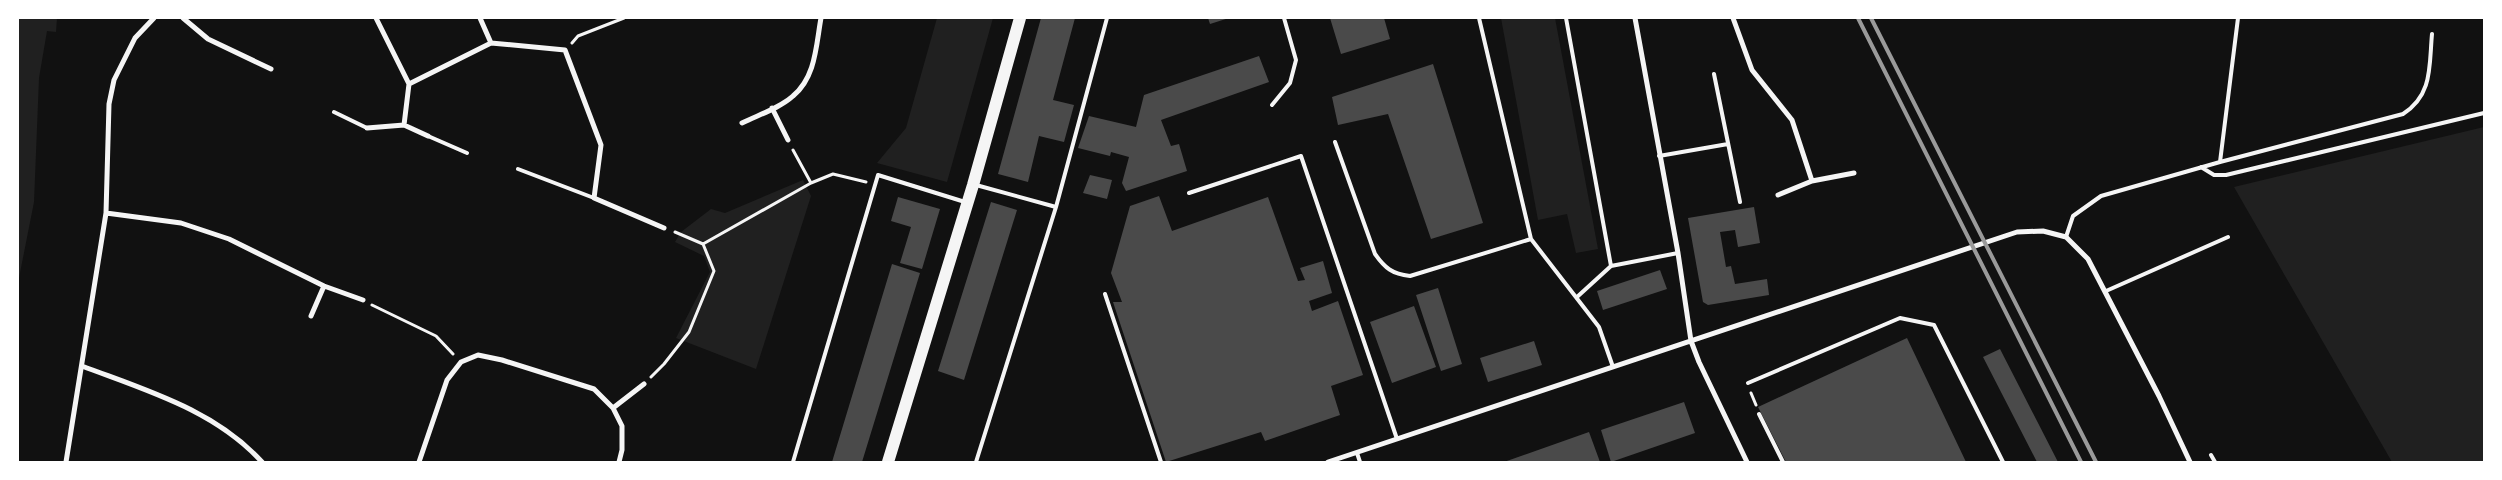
<svg xmlns="http://www.w3.org/2000/svg" width="2502" height="480" viewBox="0 0 2502 480" font-family="'IBM Plex Serif',serif">
  <rect width="100%" height="100%" fill="#111"/>
  <path fill="#202020" d="M 18,18 L 57,18 L 56,32 L 47,31 L 39,78 L 34,202 L 18,283 Z
    M 937,18 L 993,18 L 947,182 L 877,163 L 906,128 Z
    M 1501,18 L 1555,18 L 1598,249 L 1576,253 L 1567,214 L 1538,220 Z
    M 2484,127 L 2484,462 L 2392,462 L 2234,187 Z
    M 803,180 L 811,196 L 756,369 L 676,338 L 710,272 L 704,256 L 675,242 L 681,232 L 711,209 L 725,213 Z"/>
  <path fill="#4a4a4a" d="M 1041,18 L 1075,18 L 1053,100 L 1074,105 L 1064,142 L 1039,136 L 1028,182 L 998,174 Z
    M 1208,18 L 1229,18 L 1210,24 Z
    M 1330,18 L 1384,18 L 1390,39 L 1341,54 Z
    M 1259,56 L 1269,82 L 1161,120 L 1171,146 L 1179,144 L 1187,171 L 1126,191 L 1122,183 L 1129,157 L 1111,152 L 1110,156 L 1078,148 L 1089,116 L 1136,127 L 1144,95 Z
    M 1433,64 L 1483,223 L 1431,239 L 1388,114 L 1338,125 L 1332,97 Z
    M 1090,175 L 1112,180 L 1107,199 L 1083,193 Z
    M 1159,196 L 1172,231 L 1268,197 L 1298,281 L 1305,280 L 1300,268 L 1323,261 L 1332,293 L 1309,301 L 1312,311 L 1338,301 L 1363,375 L 1331,386 L 1340,415 L 1265,441 L 1261,432 L 1166,462 L 1113,302 L 1122,302 L 1111,273 L 1130,206 Z
    M 898,197 L 940,209 L 922,269 L 900,263 L 911,227 L 891,221 Z
    M 991,202 L 1017,210 L 964,380 L 938,371 Z
    M 1754,207 L 1760,243 L 1738,247 L 1735,230 L 1720,232 L 1726,267 L 1731,266 L 1735,284 L 1767,279 L 1769,295 L 1708,305 L 1703,302 L 1688,218 Z
    M 892,264 L 920,273 L 862,462 L 832,462 Z
    M 1660,270 L 1667,289 L 1603,310 L 1597,291 Z
    M 1438,288 L 1462,364 L 1441,371 L 1416,295 Z
    M 1414,306 L 1436,367 L 1392,383 L 1370,322 Z
    M 1907,338 L 1966,462 L 1786,462 L 1758,407 Z
    M 1534,341 L 1542,365 L 1488,382 L 1480,358 Z
    M 2000,349 L 2058,462 L 2037,462 L 1983,357 Z
    M 1684,402 L 1695,433 L 1611,462 L 1601,430 Z
    M 1589,432 L 1600,462 L 1504,462 Z"/>
  <g fill="none" stroke-linecap="round" stroke-linejoin="round">
    <path stroke="#f5f5f5" stroke-width="3" d="M 572,43 L 578,36 L 624,18
      M 793,150 L 811,183 L 833,174 L 866,182
      M 675,232 L 703,244 L 811,183
      M 372,305 L 436,336 L 453,354
      M 651,377 L 664,364 L 689,332 L 714,271 L 703,244
      M 1751,393 L 1756,405"/>
    <path stroke="#f5f5f5" stroke-width="4" d="M 1479,18 L 1531,239 L 1599,327 L 1613,367
      M 1566,18 L 1611,266
      M 1714,74 L 1740,202
      M 1272,105 L 1290,83 L 1296,60 L 1284,18
      M 334,112 L 367,128
      M 428,136 L 467,153
      M 1335,142 L 1375,254 C 1385,268 1392,274 1410,276 L 1531,239
      M 1659,156 L 1728,144
      M 2220,162 L 2403,114 C 2433,95 2429,66 2432,34
      M 2201,167 L 2214,175 L 2226,175 L 2484,113
      M 518,169 L 594,198
      M 976,185 L 1056,207
      M 1189,193 L 1301,156 L 1397,439
      M 2066,237 L 2073,216 L 2101,196 L 2220,162 L 2238,18
      M 2106,291 L 2228,237
      M 1105,294 L 1161,462
      M 1577,297 L 1611,266 L 1678,253
      M 1748,383 L 1900,318 L 1934,325 L 2003,462
      M 1759,414 L 1783,462
      M 1357,453 L 1360,462
      M 2211,455 L 2215,462
      M 793,462 L 878,175 L 965,202
      M 976,462 L 1056,207 L 1107,18"/>
    <path stroke="#f5f5f5" stroke-width="5" d="M 183,18 L 208,39 L 271,69
      M 376,18 L 409,84 L 491,43 L 565,50 L 601,145 L 594,198 L 664,228
      M 480,18 L 491,43
      M 1635,18 L 1678,253 L 1691,341 L 1699,362 L 1747,462
      M 1733,18 L 1752,70 L 1792,120 L 1812,181
      M 409,84 L 404,125 L 428,136
      M 772,108 L 788,140
      M 742,123 C 758,115 780,108 793,96 C 816,77 816,45 821,18
      M 367,128 L 404,125
      M 1778,195 L 1812,181 L 1854,173
      M 106,213 L 181,223 L 229,239 L 324,286 L 363,300
      M 311,316 L 324,286
      M 82,366 C 145,390 215,410 262,462
      M 613,408 L 644,384
      M 66,462 L 106,213 L 109,104 L 114,80 L 135,38 L 154,18
      M 419,462 L 447,380 L 461,362 L 478,355 L 502,360 L 594,389 L 613,408 L 622,426 L 622,450 L 619,462
      M 1328,462 L 2017,232 L 2043,231 L 2066,237 L 2088,259 L 2159,396 L 2190,462"/>
    <path stroke="#f5f5f5" stroke-width="12" d="M 888,462 L 973,185 L 1020,18"/>
    <path stroke="#9a9a9a" stroke-width="4" d="M 1858,18 L 2081,462
      M 1871,18 L 2096,462"/>
  </g>
  <rect width="2502" height="480" fill="none" stroke="#ffffff" stroke-width="38"/>
</svg>
